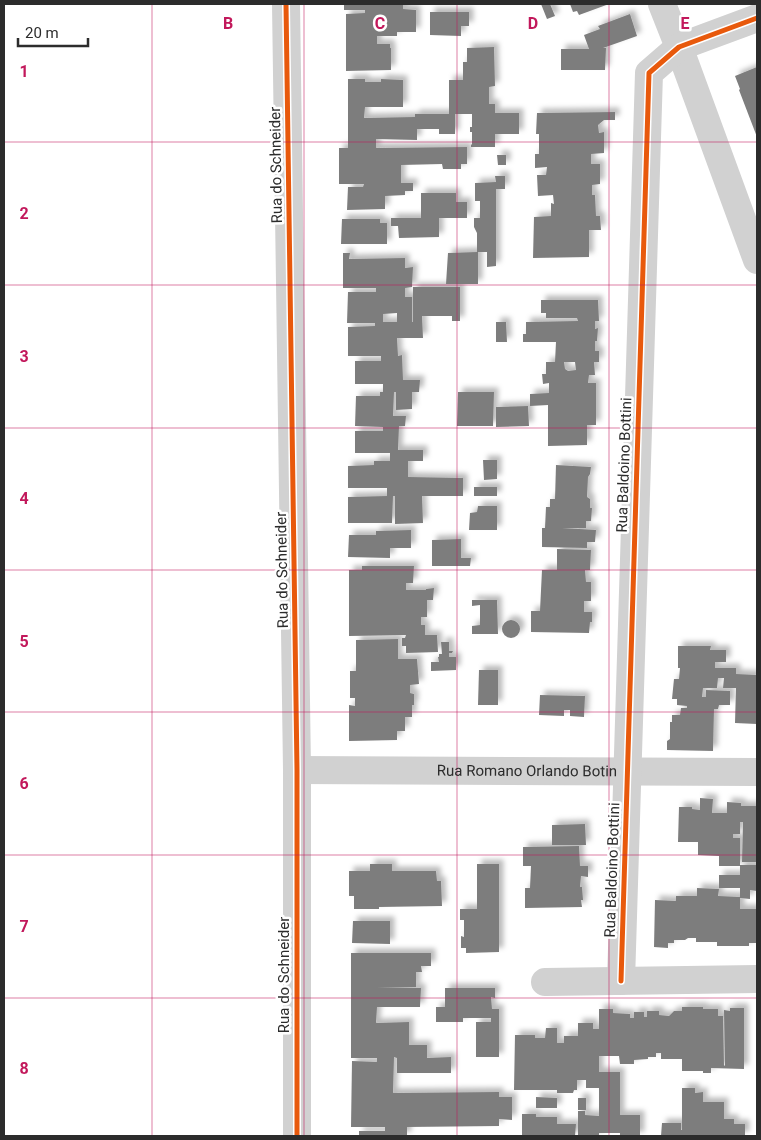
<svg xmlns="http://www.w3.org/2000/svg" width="761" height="1140" viewBox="0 0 761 1140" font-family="Roboto,sans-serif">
  <defs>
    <filter id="shadow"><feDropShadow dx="4.5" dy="-4.5" stdDeviation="2.5" flood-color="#0004"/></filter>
  </defs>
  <rect width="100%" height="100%" fill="#fff"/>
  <path fill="#7d7d7d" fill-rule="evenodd" filter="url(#shadow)" d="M 344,4 L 403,4 L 403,9 L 416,10 L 416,32 L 397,32 L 397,36 L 377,36 L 377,44 L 390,44 L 390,48 L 391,48 L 391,70 L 346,71 L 346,14 L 365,13 L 365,10 L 344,10 Z
    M 541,4 L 550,4 L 555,16 L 547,19 Z
    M 570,4 L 609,4 L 579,15 L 577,11 L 573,12 Z
    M 430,12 L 469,12 L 469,26 L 461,26 L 461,36 L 430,35 Z
    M 630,14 L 637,36 L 603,48 L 606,48 L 605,70 L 561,70 L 561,49 L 589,49 L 584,35 L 600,29 L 598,26 Z
    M 494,47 L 495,86 L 489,87 L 489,104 L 495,104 L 495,113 L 519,113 L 519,134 L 495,134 L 495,147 L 471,147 L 471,144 L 472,145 L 472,132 L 470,132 L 470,127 L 472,127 L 472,114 L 455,114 L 455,134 L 439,134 L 439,129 L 417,129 L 417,140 L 376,139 L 376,148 L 467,147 L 467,164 L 461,164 L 461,169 L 443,169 L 442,164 L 401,165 L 401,183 L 413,183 L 413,191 L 405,191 L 405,195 L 385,196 L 385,209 L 347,210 L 348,187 L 363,187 L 364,184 L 339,184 L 339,148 L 348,148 L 348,79 L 365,79 L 365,82 L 381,82 L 381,79 L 403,80 L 403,107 L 365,107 L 364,118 L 415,117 L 415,114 L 449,114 L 449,80 L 463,80 L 463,62 L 467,62 L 467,48 Z
    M 757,67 L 757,137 L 739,90 L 740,89 L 735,76 Z
    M 615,112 L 615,120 L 604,120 L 598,125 L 599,133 L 604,132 L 604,153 L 591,154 L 591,164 L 600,164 L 600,184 L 592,185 L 592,195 L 595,195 L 596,216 L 600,216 L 601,230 L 589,230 L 589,257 L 533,258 L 534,217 L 551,216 L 551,203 L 554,204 L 553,195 L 538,196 L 537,175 L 546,175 L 547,167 L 535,168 L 535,154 L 539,154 L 539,134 L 536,134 L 537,113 Z
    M 497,155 L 506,155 L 506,165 L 498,165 Z
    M 495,176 L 505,176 L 505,189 L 496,189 L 496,266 L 487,267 L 487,252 L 478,252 L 478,284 L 446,284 L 448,253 L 477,252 L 477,233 L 474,227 L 474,218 L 480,218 L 480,201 L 475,201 L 475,183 L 496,182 Z
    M 421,193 L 456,193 L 456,202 L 467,202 L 467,218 L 439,218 L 439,237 L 399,238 L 398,226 L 391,226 L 391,218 L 421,218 Z
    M 342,219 L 380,219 L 380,223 L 387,223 L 387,244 L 341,244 Z
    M 343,253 L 350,253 L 349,259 L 405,258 L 405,268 L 413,267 L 412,287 L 405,288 L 405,297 L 412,297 L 412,322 L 413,322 L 413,287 L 460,287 L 460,321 L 452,321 L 452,316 L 422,316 L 423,338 L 397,338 L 398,356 L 402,355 L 403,380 L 420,380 L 419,392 L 412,392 L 412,409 L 396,410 L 396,392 L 394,392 L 393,416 L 406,416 L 405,426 L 399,426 L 398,450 L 423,450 L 423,461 L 408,461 L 408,477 L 463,478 L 463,496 L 422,496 L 423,523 L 395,524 L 395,496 L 393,496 L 392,523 L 348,523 L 348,497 L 387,496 L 387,488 L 348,488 L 348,466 L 374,465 L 374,461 L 390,461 L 390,453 L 355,453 L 355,431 L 383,431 L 383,427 L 355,426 L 356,396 L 380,396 L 380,392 L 383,392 L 383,384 L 355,384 L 355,361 L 381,361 L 381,356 L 348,356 L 348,327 L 375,326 L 375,323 L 347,323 L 348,292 L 376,292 L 376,288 L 343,288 ZM 397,313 L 397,322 L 383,322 L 383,314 Z
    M 541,300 L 598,300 L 599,321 L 595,321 L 595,329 L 598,328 L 597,341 L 595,341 L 595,351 L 599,351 L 599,362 L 594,362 L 595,375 L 589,375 L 588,383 L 596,383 L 596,425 L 587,425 L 587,445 L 548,446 L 548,405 L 530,406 L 530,394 L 549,393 L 549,383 L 543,384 L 542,374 L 546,374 L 546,362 L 555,362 L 556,342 L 523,342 L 523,334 L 526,334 L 526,322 L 578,321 L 577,318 L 546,318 L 546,313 L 541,313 ZM 564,362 L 575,362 L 576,370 L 568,371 L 565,369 Z
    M 496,322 L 506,322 L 507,342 L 496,342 Z
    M 458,392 L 494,392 L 493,426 L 457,426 Z
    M 528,406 L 529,426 L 496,427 L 496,407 Z
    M 483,460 L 497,460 L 497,479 L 484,480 Z
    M 556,465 L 591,467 L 590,474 L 588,477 L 587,497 L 590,499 L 590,508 L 592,508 L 591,521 L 586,521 L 586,528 L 562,528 L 596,530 L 595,542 L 587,542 L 587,548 L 542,547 L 542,528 L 545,528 L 546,507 L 550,507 L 550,499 L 555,499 Z
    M 474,487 L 497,487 L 497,496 L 474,496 Z
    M 478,506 L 497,506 L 497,530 L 469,530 L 470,513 L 477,512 Z
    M 411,530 L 411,548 L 390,548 L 390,558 L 348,557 L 349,535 L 376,535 L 376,531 Z
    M 461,539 L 461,558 L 471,558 L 470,566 L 432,566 L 432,540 Z
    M 557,549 L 591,550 L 590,570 L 585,570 L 586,582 L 591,582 L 591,601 L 584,601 L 584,612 L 592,612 L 592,622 L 590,622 L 589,633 L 531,632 L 531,611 L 540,611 L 542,570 L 557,570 Z
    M 362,566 L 414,566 L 413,583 L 406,583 L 406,590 L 426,590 L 426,589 L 434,588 L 433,600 L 427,600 L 427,617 L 421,617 L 421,625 L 425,625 L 425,635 L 437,635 L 438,652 L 406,653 L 406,646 L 402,646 L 402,638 L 405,638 L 406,635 L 349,636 L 349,570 L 362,570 Z
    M 472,600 L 497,600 L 498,634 L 472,634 L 472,626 L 480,625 L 480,605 L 472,606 Z
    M502 629a9 9 0 1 1 18 0a9 9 0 1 1-18 0Z
    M 398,639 L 398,659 L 417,659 L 419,684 L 410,685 L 410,693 L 414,694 L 414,705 L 412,705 L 412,717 L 405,717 L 405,731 L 397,731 L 397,740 L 349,741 L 349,705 L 355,706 L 355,698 L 350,698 L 350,671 L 356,671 L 356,640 Z
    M 441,642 L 449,642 L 449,651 L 453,651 L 452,653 L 449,653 L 449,657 L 456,657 L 456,670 L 431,671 L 431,662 L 439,662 L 438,657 L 439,657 L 439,654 L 442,654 Z
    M 678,646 L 711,646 L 710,650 L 726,650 L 726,662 L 715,662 L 715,668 L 736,668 L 736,674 L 757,675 L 757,724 L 735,723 L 736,688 L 723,688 L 724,678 L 718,678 L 717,688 L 703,688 L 702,697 L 706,697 L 706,690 L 730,691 L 730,705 L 719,705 L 718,709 L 714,709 L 713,751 L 667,750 L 667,741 L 670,739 L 670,722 L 672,722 L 672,715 L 680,715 L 681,708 L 687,708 L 687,706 L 677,705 L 677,699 L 672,699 L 674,679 L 679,679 L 680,668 L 678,668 Z
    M 479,670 L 498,670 L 498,705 L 478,705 Z
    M 540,695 L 585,696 L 584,717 L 570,716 L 570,710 L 564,710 L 564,716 L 539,715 Z
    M 700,798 L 713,799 L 712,813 L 727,813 L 727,802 L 741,803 L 741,806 L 757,806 L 757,862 L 742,862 L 743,822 L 740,822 L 740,834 L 733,834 L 733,838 L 740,838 L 740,866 L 719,866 L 719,856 L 698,855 L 698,842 L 678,842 L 679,807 L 692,807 L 692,809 L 700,810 Z
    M 585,824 L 586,845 L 552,845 L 552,825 Z
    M 579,846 L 580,866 L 588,866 L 588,877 L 581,876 L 580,887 L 582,887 L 583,900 L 581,900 L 582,907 L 525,908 L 525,888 L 530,888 L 531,866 L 523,866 L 523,847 Z
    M 370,864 L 392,864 L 392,871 L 436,871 L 437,881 L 441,881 L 442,906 L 379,907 L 379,909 L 354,909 L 354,896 L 349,896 L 349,871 L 370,871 Z
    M 477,864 L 499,864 L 499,952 L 466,953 L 466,948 L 461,948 L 461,936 L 464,937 L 464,920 L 460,920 L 460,909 L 477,909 Z
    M 740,865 L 757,865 L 757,891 L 750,890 L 750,899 L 740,898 L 740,909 L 757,909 L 757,943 L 749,943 L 749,946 L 717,946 L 717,942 L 696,942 L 696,938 L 688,938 L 685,940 L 674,940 L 674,943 L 668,943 L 668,948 L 654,947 L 655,900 L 676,901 L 676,896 L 697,896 L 697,888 L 719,889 L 718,896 L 740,897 L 740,888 L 719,888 L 719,875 L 740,875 Z
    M 353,921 L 390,921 L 390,944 L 352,943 Z
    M 351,953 L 431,953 L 431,966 L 421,966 L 422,972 L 416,972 L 416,987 L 377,987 L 421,988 L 420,1007 L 377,1007 L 376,1023 L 409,1022 L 409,1045 L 427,1045 L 427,1058 L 451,1057 L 451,1073 L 397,1073 L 397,1058 L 394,1057 L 393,1093 L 499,1092 L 499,1097 L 512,1097 L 512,1120 L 499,1119 L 499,1126 L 407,1127 L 407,1136 L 359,1136 L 359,1131 L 385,1131 L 385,1127 L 351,1127 L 352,1061 L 377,1062 L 377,1058 L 351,1058 Z
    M 445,988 L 495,988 L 495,998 L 491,997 L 492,1009 L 499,1009 L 499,1057 L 476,1057 L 476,1022 L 491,1022 L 491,1018 L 463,1018 L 463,1022 L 436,1022 L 436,1007 L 445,1007 Z
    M 682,1007 L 703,1007 L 703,1009 L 718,1009 L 718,1016 L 723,1016 L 724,1066 L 725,1065 L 724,1010 L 730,1011 L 730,1008 L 744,1008 L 744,1069 L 711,1068 L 711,1073 L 703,1073 L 703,1071 L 682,1071 L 682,1059 L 661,1059 L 661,1053 L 656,1053 L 656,1057 L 648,1057 L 648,1059 L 634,1060 L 634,1064 L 620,1064 L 619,1056 L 599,1056 L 599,1072 L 620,1072 L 620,1115 L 640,1115 L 640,1136 L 620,1136 L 620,1133 L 599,1133 L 599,1136 L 578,1136 L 578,1111 L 585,1111 L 585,1115 L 599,1116 L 599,1088 L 586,1088 L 586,1080 L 577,1080 L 577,1090 L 574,1090 L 573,1093 L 557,1093 L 557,1090 L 514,1090 L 515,1035 L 535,1035 L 535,1038 L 545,1038 L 546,1028 L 557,1028 L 557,1043 L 564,1043 L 564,1036 L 578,1036 L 578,1023 L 593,1023 L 593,1029 L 599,1029 L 599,1009 L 613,1009 L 613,1013 L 630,1014 L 630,1018 L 634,1018 L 634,1012 L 644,1012 L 644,1017 L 647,1017 L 647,1011 L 659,1011 L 659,1015 L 669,1016 L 674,1011 L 682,1011 Z
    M 682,1088 L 695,1088 L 695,1093 L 703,1092 L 703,1102 L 724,1102 L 724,1119 L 734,1119 L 734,1124 L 745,1124 L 745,1136 L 661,1136 L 662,1123 L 681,1123 L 681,1130 L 682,1130 Z
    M 536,1097 L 557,1098 L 557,1108 L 536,1108 Z
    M 578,1098 L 586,1098 L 586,1110 L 578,1110 Z
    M 522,1114 L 536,1114 L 536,1117 L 557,1117 L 557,1124 L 576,1124 L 575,1136 L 522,1136 Z"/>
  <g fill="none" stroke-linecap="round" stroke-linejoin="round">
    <g stroke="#d1d1d1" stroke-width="28">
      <path d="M 286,4 L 297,770 L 297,1136"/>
      <path d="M 662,4 L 679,47 L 757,260"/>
      <path id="s1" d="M 297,770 L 757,772"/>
      <path d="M 621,981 L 649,73 L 679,47 L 757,18"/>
      <path d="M 545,982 L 757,979"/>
    </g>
    <g stroke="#fff" stroke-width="8">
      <path id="cycleway" d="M 286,4 L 297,770 L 297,1136
        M 621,981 L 649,73 L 679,47 L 757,18"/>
    </g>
    <use href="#cycleway" stroke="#e8590c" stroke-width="5"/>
  </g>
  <path fill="none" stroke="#c2185b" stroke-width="1" stroke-opacity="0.55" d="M 152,4 L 152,1136M 304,4 L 304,1136M 457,4 L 457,1136M 609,4 L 609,1136M 4,142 L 757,142M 4,285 L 757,285M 4,428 L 757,428M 4,570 L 757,570M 4,712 L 757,712M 4,855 L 757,855M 4,998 L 757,998"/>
  <g text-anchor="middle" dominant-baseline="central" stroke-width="5" stroke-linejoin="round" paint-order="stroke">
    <g font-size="15" fill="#2c2c2c" stroke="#fff">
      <text transform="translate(276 165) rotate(-91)">Rua do Schneider</text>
      <text transform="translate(624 465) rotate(-88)">Rua Baldoino Bottini</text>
      <text transform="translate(282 570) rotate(-91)">Rua do Schneider</text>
      <text stroke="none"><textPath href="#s1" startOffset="230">Rua Romano Orlando Botin</textPath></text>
      <text transform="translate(612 870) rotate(-88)">Rua Baldoino Bottini</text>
      <text transform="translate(284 975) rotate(-90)">Rua do Schneider</text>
    </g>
  </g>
  <g font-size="16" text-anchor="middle" font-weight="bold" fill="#c2185b" stroke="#fff" stroke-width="5" stroke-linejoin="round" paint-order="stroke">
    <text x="228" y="29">B</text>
    <text x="380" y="29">C</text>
    <text x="533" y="29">D</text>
    <text x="685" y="29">E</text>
    <text x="24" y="77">1</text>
    <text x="24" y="219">2</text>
    <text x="24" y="362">3</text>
    <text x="24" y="504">4</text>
    <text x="24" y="647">5</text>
    <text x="24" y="789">6</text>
    <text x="24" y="932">7</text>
    <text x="24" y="1074">8</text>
  </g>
  <rect width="761" height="1140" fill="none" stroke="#2c2c2c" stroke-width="10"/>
  <path d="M18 38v8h70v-8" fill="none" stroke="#2c2c2c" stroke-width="2.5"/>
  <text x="25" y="38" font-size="15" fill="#2c2c2c" stroke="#ffffff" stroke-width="4" paint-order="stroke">20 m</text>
</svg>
